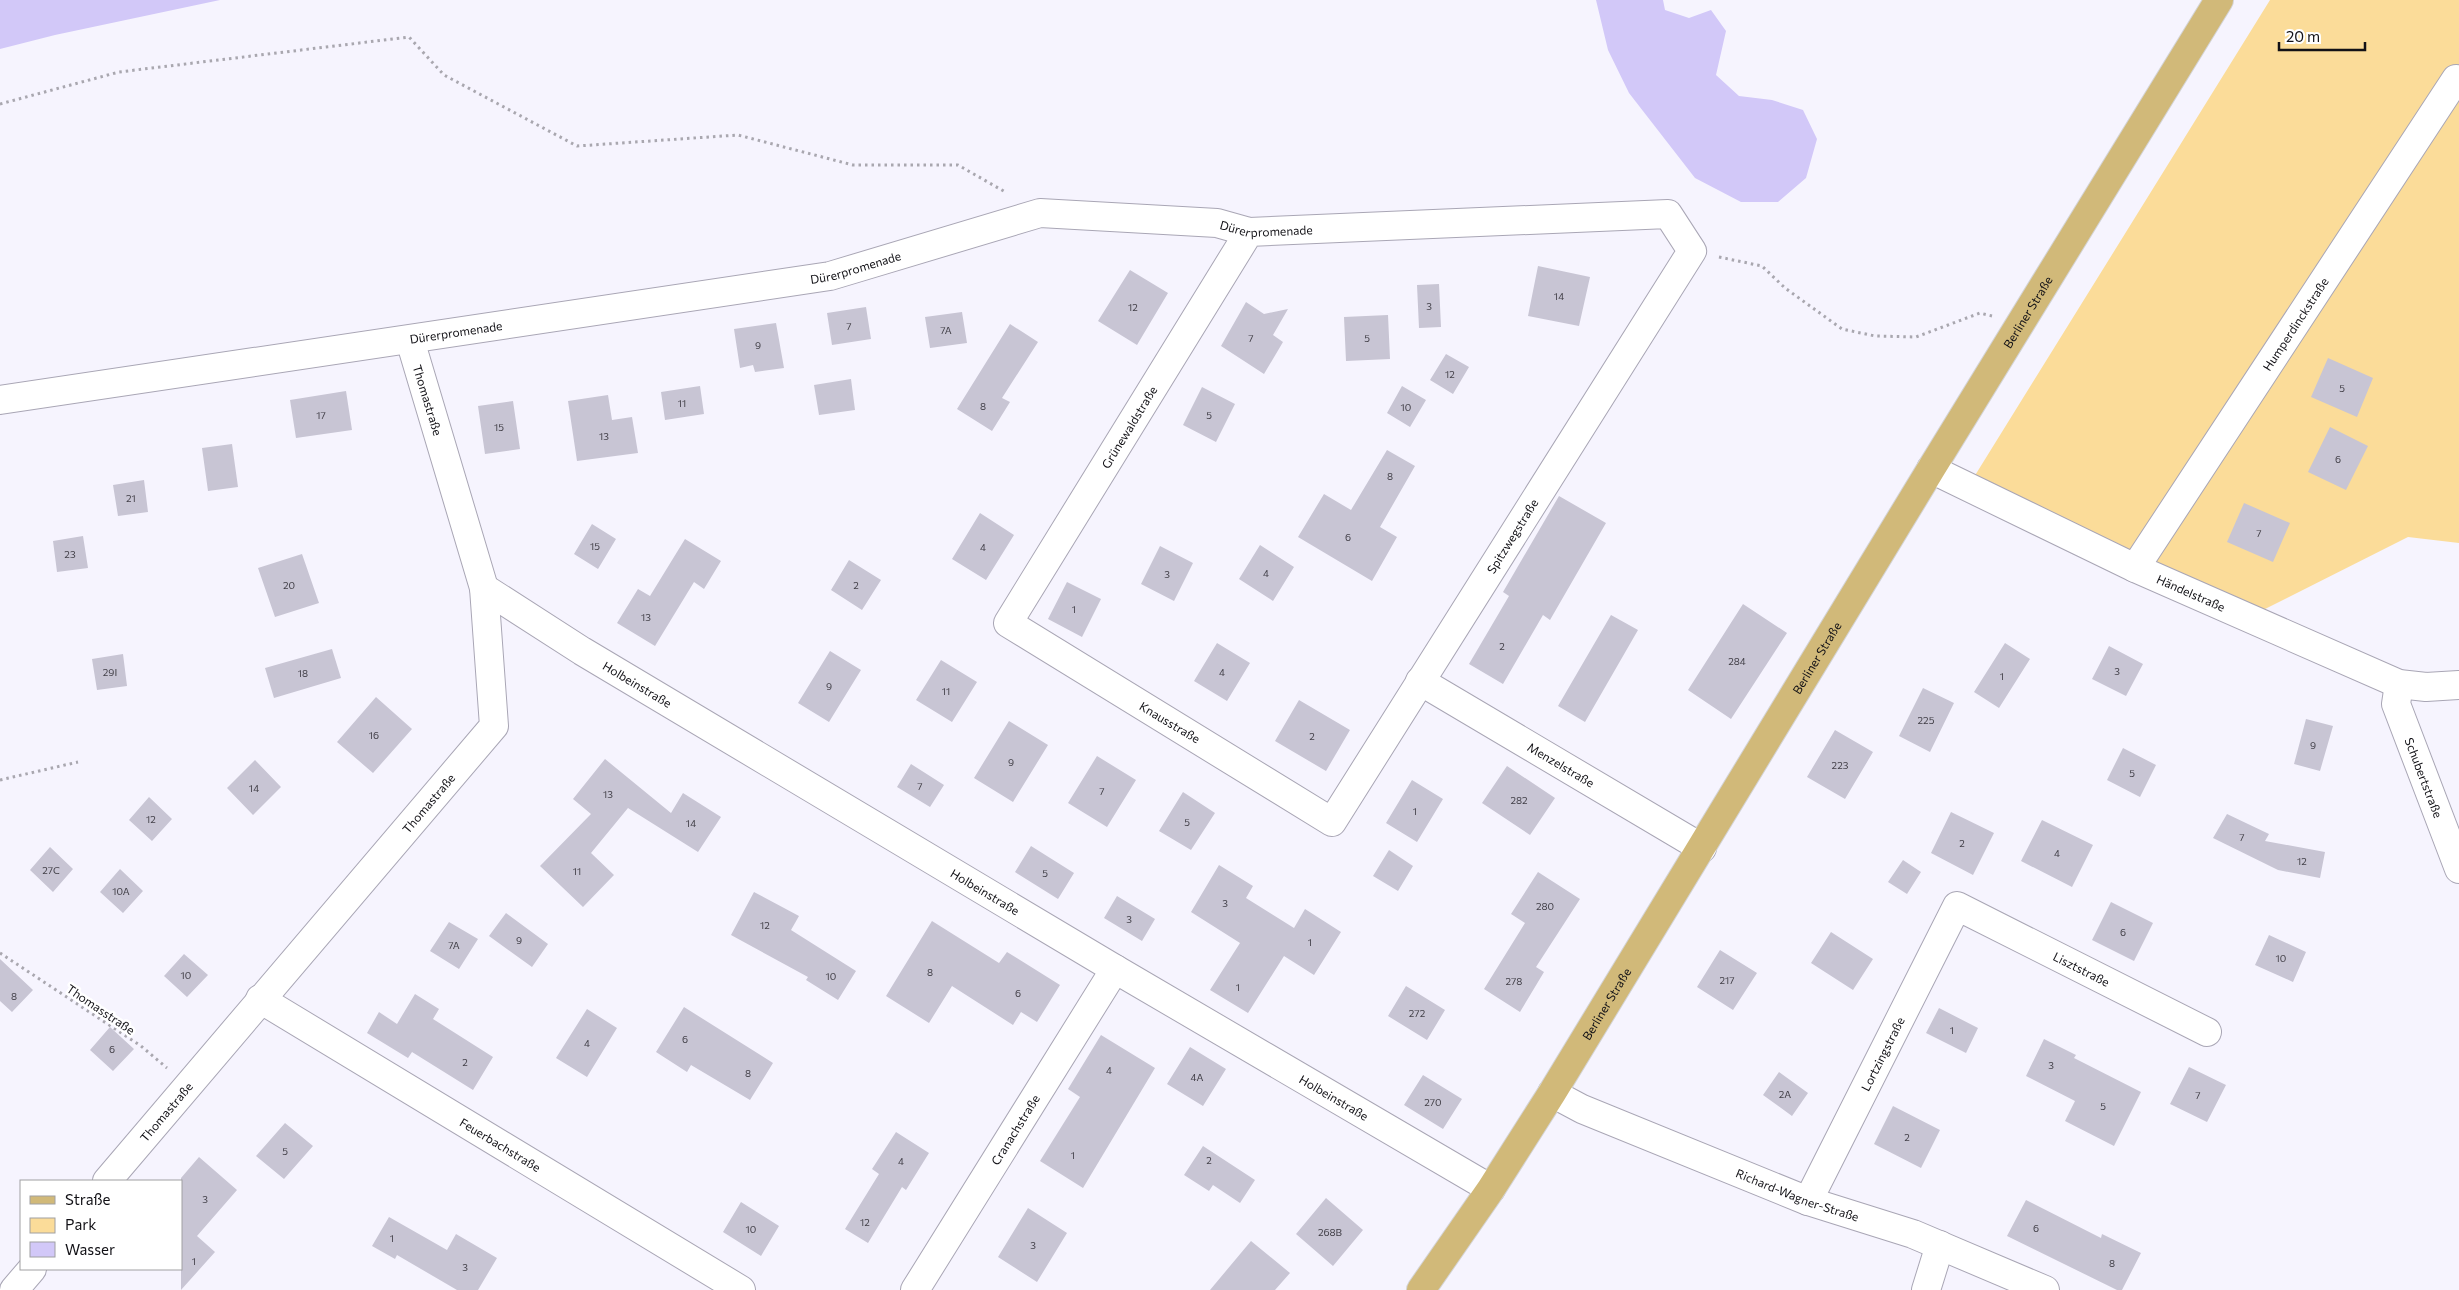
<svg xmlns="http://www.w3.org/2000/svg" width="2459" height="1290" viewBox="0 0 2459 1290" font-family="Commissioner,sans-serif">
  <rect width="100%" height="100%" fill="#f6f4fe"/>
  <path fill="#fbdc99" d="M 2270,0 L 2459,0 L 2459,543 L 2408,537 L 2251,616 L 1961,498 Z"/>
  <path fill="#d2c8f8" d="M 0,0 L 220,0 L 55,35 L 0,49 Z
    M 1596,0 L 1663,0 L 1665,10 L 1689,18 L 1711,10 L 1726,31 L 1716,75 L 1739,96 L 1772,100 L 1803,110 L 1817,139 L 1806,178 L 1778,202 L 1741,202 L 1695,178 L 1629,93 L 1608,50 Z"/>
  <path fill="#c8c5d4" d="M 1538,266 L 1590,277 L 1579,326 L 1528,316 Z
    M 1130,270 L 1168,293 L 1137,345 L 1098,321 Z
    M 1439,284 L 1441,327 L 1419,328 L 1417,285 Z
    M 1246,302 L 1264,314 L 1288,309 L 1273,335 L 1283,342 L 1264,374 L 1221,346 Z
    M 866,307 L 871,339 L 832,345 L 827,313 Z
    M 962,312 L 967,343 L 930,348 L 925,317 Z
    M 1388,315 L 1390,359 L 1346,361 L 1344,317 Z
    M 776,323 L 784,368 L 755,372 L 753,365 L 740,368 L 734,329 Z
    M 1010,324 L 1038,342 L 1002,398 L 1010,402 L 992,431 L 957,409 Z
    M 1446,354 L 1469,367 L 1453,394 L 1430,380 Z
    M 2328,358 L 2373,378 L 2357,417 L 2311,397 Z
    M 851,379 L 855,410 L 819,415 L 814,385 Z
    M 700,386 L 704,414 L 665,420 L 661,392 Z
    M 1402,386 L 1426,400 L 1410,427 L 1387,413 Z
    M 1202,387 L 1235,404 L 1216,442 L 1183,425 Z
    M 346,391 L 352,430 L 296,438 L 290,400 Z
    M 608,395 L 612,420 L 632,417 L 638,453 L 577,461 L 568,401 Z
    M 513,401 L 520,449 L 485,454 L 478,406 Z
    M 2330,427 L 2368,446 L 2346,490 L 2308,472 Z
    M 232,444 L 238,487 L 208,491 L 202,448 Z
    M 1387,450 L 1415,466 L 1380,527 L 1397,537 L 1372,581 L 1298,537 L 1324,494 L 1351,510 Z
    M 144,480 L 148,512 L 118,516 L 113,485 Z
    M 1559,496 L 1606,523 L 1550,620 L 1543,615 L 1503,684 L 1469,664 L 1509,596 L 1503,592 Z
    M 2244,503 L 2290,523 L 2273,562 L 2227,542 Z
    M 980,513 L 1014,535 L 986,580 L 952,559 Z
    M 592,524 L 616,539 L 598,569 L 574,554 Z
    M 83,536 L 88,568 L 57,572 L 53,541 Z
    M 685,539 L 721,561 L 704,589 L 694,582 L 655,646 L 617,623 L 638,589 L 650,596 Z
    M 1260,545 L 1294,567 L 1273,601 L 1239,579 Z
    M 1160,546 L 1193,563 L 1174,601 L 1141,584 Z
    M 302,554 L 319,603 L 275,617 L 258,568 Z
    M 849,560 L 881,580 L 862,610 L 831,590 Z
    M 1067,582 L 1101,599 L 1082,637 L 1048,619 Z
    M 1743,604 L 1787,633 L 1731,719 L 1688,690 Z
    M 1611,615 L 1638,630 L 1585,722 L 1558,706 Z
    M 1217,643 L 1250,663 L 1227,701 L 1194,681 Z
    M 2005,643 L 2030,659 L 1999,708 L 1974,692 Z
    M 2109,646 L 2143,664 L 2126,696 L 2092,679 Z
    M 332,649 L 341,678 L 274,698 L 265,668 Z
    M 830,651 L 861,670 L 829,722 L 798,703 Z
    M 123,654 L 127,686 L 97,690 L 92,659 Z
    M 941,660 L 977,682 L 952,722 L 916,700 Z
    M 1923,688 L 1954,703 L 1930,752 L 1899,736 Z
    M 376,697 L 412,729 L 373,773 L 337,742 Z
    M 1299,700 L 1350,730 L 1326,771 L 1275,741 Z
    M 2306,719 L 2333,726 L 2320,771 L 2294,764 Z
    M 1009,721 L 1048,745 L 1013,802 L 974,778 Z
    M 1835,730 L 1873,752 L 1845,799 L 1807,777 Z
    M 2123,748 L 2156,765 L 2140,797 L 2107,780 Z
    M 1097,756 L 1136,780 L 1107,827 L 1068,803 Z
    M 605,759 L 671,813 L 683,793 L 721,817 L 698,852 L 628,808 L 591,853 L 614,875 L 583,907 L 540,866 L 591,814 L 573,799 Z
    M 255,760 L 281,787 L 253,815 L 227,788 Z
    M 911,764 L 944,785 L 930,807 L 897,787 Z
    M 1507,766 L 1555,798 L 1530,835 L 1482,803 Z
    M 1412,780 L 1443,799 L 1417,842 L 1386,823 Z
    M 1183,792 L 1215,813 L 1191,850 L 1159,831 Z
    M 149,797 L 172,819 L 152,841 L 129,820 Z
    M 1951,812 L 1994,833 L 1973,875 L 1931,853 Z
    M 2227,814 L 2269,834 L 2265,841 L 2325,852 L 2320,878 L 2278,870 L 2213,838 Z
    M 2042,820 L 2093,845 L 2072,887 L 2021,861 Z
    M 1031,846 L 1074,873 L 1058,899 L 1015,872 Z
    M 50,847 L 73,869 L 53,892 L 30,870 Z
    M 1389,850 L 1413,866 L 1398,891 L 1373,876 Z
    M 1903,860 L 1921,872 L 1907,894 L 1888,882 Z
    M 1219,865 L 1253,886 L 1246,898 L 1294,928 L 1305,909 L 1341,932 L 1314,975 L 1284,956 L 1248,1013 L 1210,990 L 1240,943 L 1191,912 Z
    M 120,869 L 143,891 L 123,913 L 100,892 Z
    M 1538,872 L 1580,899 L 1536,967 L 1544,972 L 1520,1012 L 1484,989 L 1525,923 L 1511,914 Z
    M 754,892 L 799,916 L 791,930 L 856,971 L 838,1000 L 806,980 L 808,977 L 731,935 Z
    M 1117,896 L 1155,919 L 1142,941 L 1104,918 Z
    M 2111,902 L 2153,923 L 2134,961 L 2092,940 Z
    M 506,913 L 548,944 L 532,967 L 489,936 Z
    M 932,921 L 999,963 L 1007,952 L 1060,985 L 1037,1022 L 1021,1012 L 1013,1025 L 952,986 L 929,1023 L 886,996 Z
    M 449,922 L 478,939 L 459,969 L 430,951 Z
    M 1831,932 L 1873,959 L 1853,990 L 1811,963 Z
    M 2269,935 L 2306,952 L 2293,982 L 2255,965 Z
    M 1720,950 L 1757,973 L 1733,1010 L 1697,987 Z
    M 184,954 L 208,975 L 187,997 L 164,976 Z
    M 0,959 L 33,990 L 12,1012 L 0,1001 Z
    M 1406,986 L 1445,1010 L 1427,1040 L 1388,1016 Z
    M 415,994 L 439,1009 L 433,1019 L 493,1057 L 473,1090 L 412,1052 L 408,1058 L 367,1033 L 379,1012 L 397,1024 Z
    M 684,1007 L 773,1063 L 750,1100 L 691,1065 L 687,1072 L 656,1052 Z
    M 1939,1008 L 1978,1028 L 1966,1053 L 1926,1033 Z
    M 587,1009 L 617,1028 L 587,1077 L 556,1058 Z
    M 110,1027 L 134,1049 L 113,1071 L 90,1050 Z
    M 1101,1035 L 1155,1068 L 1083,1188 L 1040,1161 L 1080,1097 L 1068,1089 Z
    M 2044,1039 L 2076,1055 L 2074,1058 L 2141,1092 L 2114,1146 L 2065,1121 L 2075,1101 L 2026,1076 Z
    M 1190,1047 L 1226,1069 L 1203,1106 L 1167,1084 Z
    M 2189,1067 L 2226,1085 L 2207,1122 L 2170,1104 Z
    M 1779,1072 L 1808,1093 L 1792,1116 L 1763,1095 Z
    M 1423,1075 L 1462,1099 L 1443,1129 L 1404,1105 Z
    M 1893,1106 L 1940,1130 L 1921,1168 L 1874,1144 Z
    M 285,1123 L 313,1146 L 284,1179 L 256,1156 Z
    M 896,1132 L 929,1153 L 906,1190 L 902,1187 L 868,1243 L 845,1229 L 879,1174 L 872,1169 Z
    M 1203,1146 L 1255,1180 L 1240,1203 L 1213,1185 L 1209,1191 L 1184,1175 Z
    M 199,1157 L 237,1190 L 197,1236 L 215,1252 L 181,1290 L 181,1178 Z
    M 1326,1198 L 1363,1230 L 1333,1266 L 1296,1234 Z
    M 2026,1200 L 2101,1238 L 2102,1234 L 2141,1253 L 2122,1290 L 2117,1290 L 2007,1236 Z
    M 741,1202 L 779,1226 L 761,1256 L 723,1232 Z
    M 1028,1208 L 1067,1233 L 1037,1282 L 998,1257 Z
    M 389,1217 L 447,1250 L 456,1234 L 497,1258 L 478,1290 L 457,1290 L 397,1255 L 395,1259 L 372,1246 Z
    M 1251,1241 L 1290,1273 L 1275,1290 L 1210,1290 Z"/>
  <g fill="none" stroke-linecap="round" stroke-linejoin="round">
    <g stroke="#a9a6b5" stroke-width="30">
      <g id="minor">
        <path id="s1" d="M 0,400 L 830,276 L 1040,213 L 1217,223 L 1249,232 L 1668,214 L 1692,251 L 1332,822 L 1008,623 L 1249,232"/>
        <path id="s2" d="M 1931,469 L 2135,568 L 2399,684 L 2426,687 L 2459,685"/>
        <path id="s3" d="M 2135,568 L 2456,79"/>
        <path id="s4" d="M 484,588 L 582,651 L 1115,969 L 1491,1189"/>
        <path id="s5" d="M 1420,681 L 1702,848"/>
        <path id="s6" d="M 2399,684 L 2396,704 L 2459,869"/>
        <path id="s7" d="M 260,999 L 741,1290"/>
        <path id="s8" d="M 1552,1093 L 1582,1109 L 1808,1201 L 1913,1234 L 2045,1290"/>
        <path id="s9" d="M 107,1181 L 494,726 L 484,588 L 410,340"/>
        <path id="s10" d="M 1808,1201 L 1957,906 L 2207,1032"/>
        <path d="M 14,1290 L 32,1269"/>
        <path id="s11" d="M 915,1290 L 1115,969"/>
        <path d="M 1926,1290 L 1940,1245"/>
      </g>
    </g>
    <g stroke="#d4d4d5" stroke-width="30">
      <g id="major">
        <path id="s12" d="M 1421,1290 L 1491,1189 L 1552,1093 L 1931,469 L 2219,0"/>
      </g>
    </g>
    <path stroke="#a9a7af" stroke-width="3" stroke-dasharray="2.5 4" stroke-linecap="butt" d="M 0,104 L 119,72 L 409,37 L 444,75 L 577,146 L 738,135 L 853,165 L 958,165 L 1007,193
      M 1719,257 L 1762,266 L 1785,288 L 1842,329 L 1875,336 L 1916,337 L 1980,313 L 1992,316
      M 0,780 L 78,762
      M 0,953 L 141,1046 L 167,1068"/>
    <use href="#minor" stroke="#fff" stroke-width="28"/>
    <use href="#major" stroke="#d1b979" stroke-width="28"/>
  </g>
  <g text-anchor="middle" dominant-baseline="central" stroke-width="5" stroke-linejoin="round" paint-order="stroke">
    <g font-size="10" fill="#403e46">
      <text x="1559" y="296">14</text>
      <text x="1429" y="306">3</text>
      <text x="1133" y="307">12</text>
      <text x="849" y="326">7</text>
      <text x="946" y="330">7A</text>
      <text x="1251" y="338">7</text>
      <text x="1367" y="338">5</text>
      <text x="758" y="345">9</text>
      <text x="1450" y="374">12</text>
      <text x="2342" y="388">5</text>
      <text x="682" y="403">11</text>
      <text x="983" y="406">8</text>
      <text x="1406" y="407">10</text>
      <text x="321" y="415">17</text>
      <text x="1209" y="415">5</text>
      <text x="499" y="427">15</text>
      <text x="604" y="436">13</text>
      <text x="2338" y="459">6</text>
      <text x="1390" y="476">8</text>
      <text x="131" y="498">21</text>
      <text x="2259" y="533">7</text>
      <text x="1348" y="537">6</text>
      <text x="595" y="546">15</text>
      <text x="983" y="547">4</text>
      <text x="70" y="554">23</text>
      <text x="1266" y="573">4</text>
      <text x="1167" y="574">3</text>
      <text x="289" y="585">20</text>
      <text x="856" y="585">2</text>
      <text x="1074" y="609">1</text>
      <text x="646" y="617">13</text>
      <text x="1502" y="646">2</text>
      <text x="1737" y="661">284</text>
      <text x="2117" y="671">3</text>
      <text x="110" y="672">29I</text>
      <text x="1222" y="672">4</text>
      <text x="303" y="673">18</text>
      <text x="2002" y="676">1</text>
      <text x="829" y="686">9</text>
      <text x="946" y="691">11</text>
      <text x="1926" y="720">225</text>
      <text x="374" y="735">16</text>
      <text x="1312" y="736">2</text>
      <text x="2313" y="745">9</text>
      <text x="1011" y="762">9</text>
      <text x="1840" y="765">223</text>
      <text x="2132" y="773">5</text>
      <text x="920" y="786">7</text>
      <text x="254" y="788">14</text>
      <text x="1102" y="791">7</text>
      <text x="608" y="794">13</text>
      <text x="1519" y="800">282</text>
      <text x="1415" y="811">1</text>
      <text x="151" y="819">12</text>
      <text x="1187" y="822">5</text>
      <text x="691" y="823">14</text>
      <text x="2242" y="837">7</text>
      <text x="1962" y="843">2</text>
      <text x="2057" y="853">4</text>
      <text x="2302" y="861">12</text>
      <text x="51" y="870">27C</text>
      <text x="577" y="871">11</text>
      <text x="1045" y="873">5</text>
      <text x="121" y="891">10A</text>
      <text x="1225" y="903">3</text>
      <text x="1545" y="906">280</text>
      <text x="1129" y="919">3</text>
      <text x="765" y="925">12</text>
      <text x="2123" y="932">6</text>
      <text x="519" y="940">9</text>
      <text x="1310" y="942">1</text>
      <text x="454" y="945">7A</text>
      <text x="2281" y="958">10</text>
      <text x="930" y="972">8</text>
      <text x="186" y="975">10</text>
      <text x="831" y="976">10</text>
      <text x="1727" y="980">217</text>
      <text x="1514" y="981">278</text>
      <text x="1238" y="987">1</text>
      <text x="1018" y="993">6</text>
      <text x="14" y="996">8</text>
      <text x="1417" y="1013">272</text>
      <text x="1952" y="1030">1</text>
      <text x="685" y="1039">6</text>
      <text x="587" y="1043">4</text>
      <text x="112" y="1049">6</text>
      <text x="465" y="1062">2</text>
      <text x="2051" y="1065">3</text>
      <text x="1109" y="1070">4</text>
      <text x="748" y="1073">8</text>
      <text x="1197" y="1077">4A</text>
      <text x="1785" y="1094">2A</text>
      <text x="2198" y="1095">7</text>
      <text x="1433" y="1102">270</text>
      <text x="2103" y="1106">5</text>
      <text x="1907" y="1137">2</text>
      <text x="285" y="1151">5</text>
      <text x="1073" y="1155">1</text>
      <text x="1209" y="1160">2</text>
      <text x="901" y="1161">4</text>
      <text x="205" y="1199">3</text>
      <text x="865" y="1222">12</text>
      <text x="2036" y="1228">6</text>
      <text x="751" y="1229">10</text>
      <text x="1330" y="1232">268B</text>
      <text x="392" y="1238">1</text>
      <text x="1033" y="1245">3</text>
      <text x="194" y="1261">1</text>
      <text x="2112" y="1263">8</text>
      <text x="465" y="1267">3</text>
    </g>
    <g font-size="12" fill="#121116" stroke="#fff">
      <text stroke="none"><textPath href="#s1" startOffset="1286">Dürerpromenade</textPath></text>
      <text stroke="none"><textPath href="#s1" startOffset="866">Dürerpromenade</textPath></text>
      <text stroke="none"><textPath href="#s12" startOffset="1151">Berliner Straße</textPath></text>
      <text stroke="none"><textPath href="#s3" startOffset="292">Humperdinckstraße</textPath></text>
      <text stroke="none"><textPath href="#s1" startOffset="461">Dürerpromenade</textPath></text>
      <text transform="translate(428 400) rotate(73)">Thomastraße</text>
      <text stroke="none"><textPath href="#s1" startOffset="3018">Grünewaldstraße</textPath></text>
      <text transform="translate(1512 536) rotate(-58)">Spitzwegstraße</text>
      <text stroke="none"><textPath href="#s2" startOffset="288">Händelstraße</textPath></text>
      <text stroke="none"><textPath href="#s12" startOffset="746">Berliner Straße</textPath></text>
      <text stroke="none"><textPath href="#s4" startOffset="181">Holbeinstraße</textPath></text>
      <text transform="translate(1170 722) rotate(31)">Knausstraße</text>
      <text stroke="none"><textPath href="#s5" startOffset="164">Menzelstraße</textPath></text>
      <text stroke="none"><textPath href="#s6" startOffset="99">Schubertstraße</textPath></text>
      <text stroke="none"><textPath href="#s9" startOffset="496">Thomastraße</textPath></text>
      <text stroke="none"><textPath href="#s4" startOffset="586">Holbeinstraße</textPath></text>
      <text stroke="none"><textPath href="#s10" startOffset="470">Lisztstraße</textPath></text>
      <text stroke="none"><textPath href="#s12" startOffset="341">Berliner Straße</textPath></text>
      <text transform="translate(101 1009) rotate(34)">Thomasstraße</text>
      <text stroke="none"><textPath href="#s10" startOffset="165">Lortzingstraße</textPath></text>
      <text stroke="none"><textPath href="#s4" startOffset="991">Holbeinstraße</textPath></text>
      <text stroke="none"><textPath href="#s9" startOffset="91">Thomastraße</textPath></text>
      <text stroke="none"><textPath href="#s11" startOffset="189">Cranachstraße</textPath></text>
      <text stroke="none"><textPath href="#s7" startOffset="281">Feuerbachstraße</textPath></text>
      <text stroke="none"><textPath href="#s8" startOffset="266">Richard-Wagner-Straße</textPath></text>
    </g>
  </g>
  <rect x="20" y="1180" width="162" height="90" fill="#ffffff" stroke="#a0a0a2"/>
  <rect x="30" y="1196" width="25" height="8" fill="#d1b979" stroke="#a0a0a2"/>
  <text x="65" y="1205" font-size="15" fill="#121116">Straße</text>
  <rect x="30" y="1218" width="25" height="15" fill="#fbdc99" stroke="#a0a0a2"/>
  <text x="65" y="1230" font-size="15" fill="#121116">Park</text>
  <rect x="30" y="1242" width="25" height="15" fill="#d2c8f8" stroke="#a0a0a2"/>
  <text x="65" y="1255" font-size="15" fill="#121116">Wasser</text>
  <path d="M2279 42v8h86v-8" fill="none" stroke="#121116" stroke-width="2.5"/>
  <text x="2286" y="42" font-size="15" fill="#121116" stroke="#ffffff" stroke-width="4" paint-order="stroke">20 m</text>
</svg>
